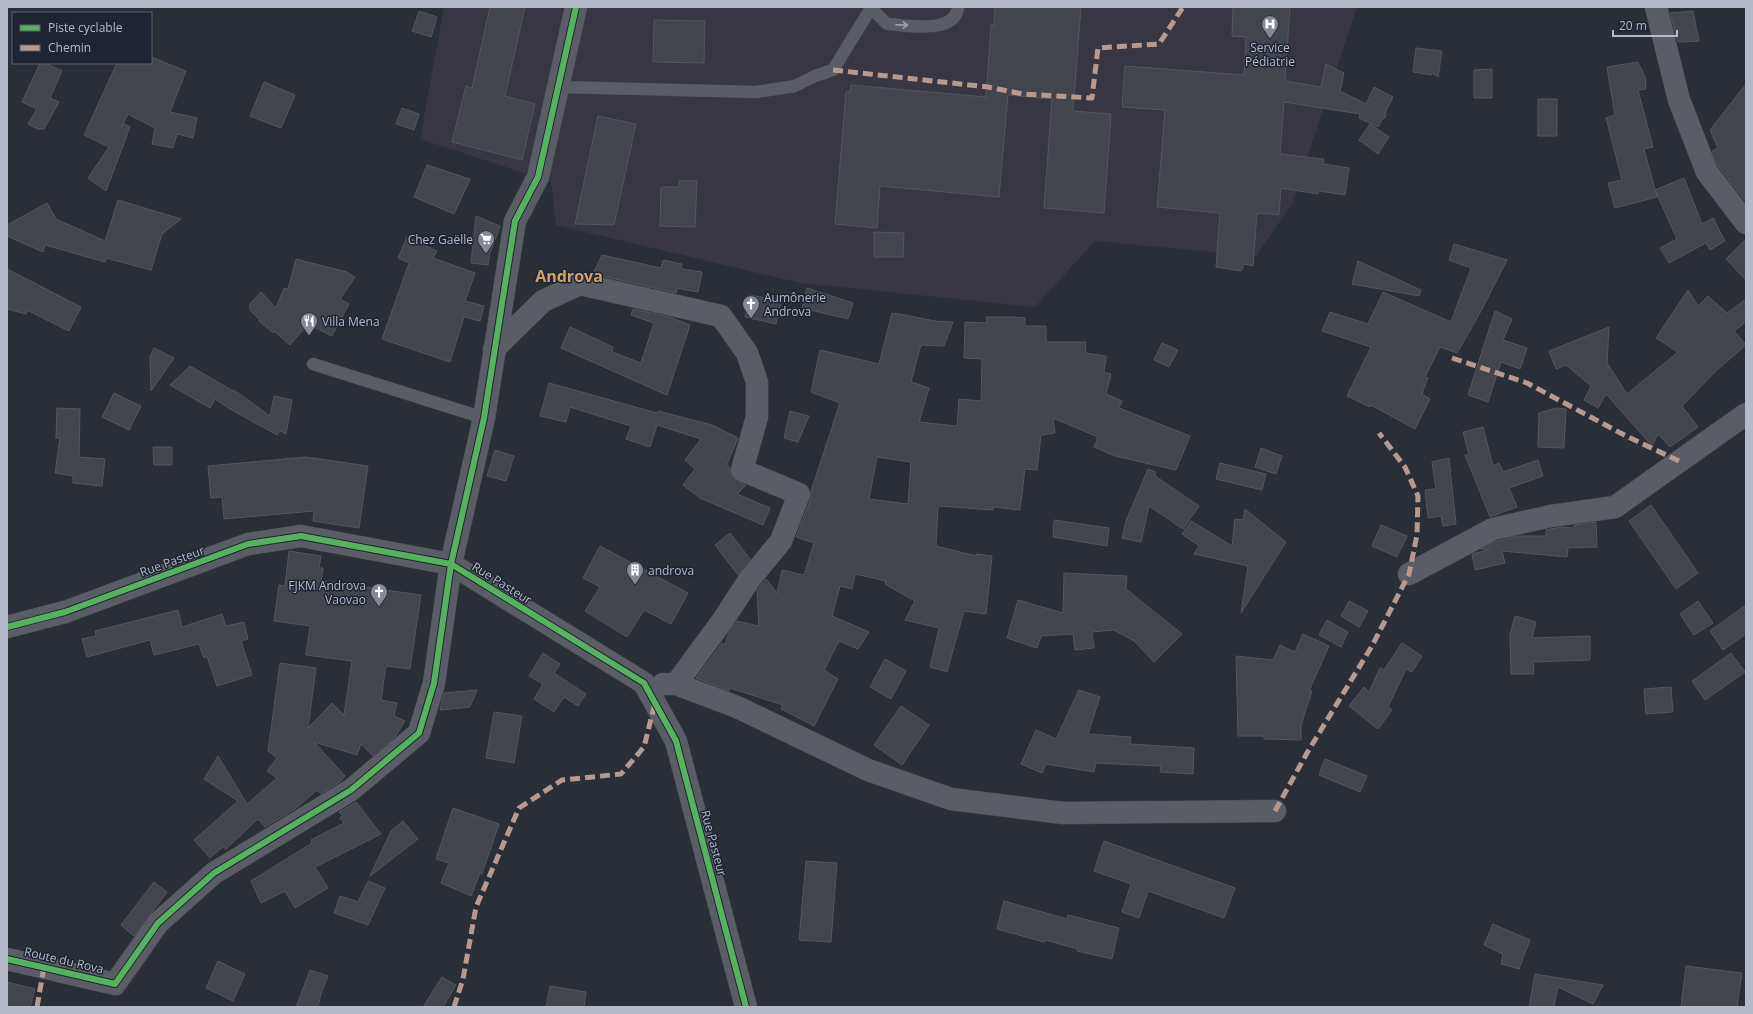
<svg xmlns="http://www.w3.org/2000/svg" width="1753" height="1014" viewBox="0 0 1753 1014" font-family="'Open Sans',sans-serif">
  <rect width="100%" height="100%" fill="#2a2e37"/>
  <path fill="#383643" d="M 444,7 L 1357,7 L 1292,204 L 1256,256 L 1095,241 L 1035,307 L 800,283 L 556,225 L 551,182 L 420,139 Z"/>
  <path fill="#42454c" stroke="#52565f" fill-rule="evenodd" d="M 490,7 L 525,7 L 505,96 L 535,104 L 522,160 L 452,142 L 466,86 L 472,88 Z
    M 995,7 L 1081,7 L 1073,111 L 1111,114 L 1104,213 L 1044,208 L 1052,99 L 1008,95 L 999,197 L 880,186 L 877,228 L 835,224 L 846,92 L 850,92 L 851,85 L 986,97 L 991,25 L 994,25 Z
    M 1233,7 L 1290,7 L 1285,81 L 1321,87 L 1326,64 L 1344,73 L 1340,91 L 1366,104 L 1374,87 L 1393,97 L 1385,113 L 1386,114 L 1385,118 L 1383,118 L 1378,127 L 1359,118 L 1360,114 L 1284,102 L 1280,154 L 1324,159 L 1323,164 L 1349,168 L 1345,195 L 1319,191 L 1318,194 L 1281,188 L 1279,215 L 1257,213 L 1253,266 L 1244,264 L 1241,271 L 1216,267 L 1220,213 L 1157,207 L 1165,110 L 1122,107 L 1125,66 L 1244,75 L 1246,37 L 1232,36 Z
    M 419,11 L 437,17 L 431,37 L 412,31 Z
    M 1693,11 L 1699,41 L 1678,42 L 1670,13 Z
    M 654,20 L 705,21 L 704,63 L 653,62 Z
    M 1416,48 L 1442,51 L 1438,77 L 1432,73 L 1431,75 L 1413,72 Z
    M 151,57 L 186,71 L 170,112 L 197,118 L 193,138 L 177,134 L 173,148 L 152,144 L 155,128 L 128,114 L 121,128 L 124,124 L 130,127 L 106,191 L 88,178 L 109,147 L 84,135 L 117,63 L 151,63 Z
    M 1638,62 L 1645,77 L 1646,89 L 1638,90 L 1653,147 L 1644,149 L 1657,197 L 1615,208 L 1608,183 L 1622,180 L 1606,118 L 1615,115 L 1607,67 Z
    M 40,63 L 45,63 L 62,71 L 50,98 L 59,102 L 44,129 L 38,129 L 28,124 L 37,109 L 22,102 Z
    M 1492,69 L 1492,98 L 1474,98 L 1474,70 Z
    M 264,82 L 295,95 L 281,128 L 250,116 Z
    M 1746,84 L 1746,202 L 1718,166 L 1712,151 L 1718,148 L 1710,130 Z
    M 1538,99 L 1557,99 L 1557,136 L 1538,136 Z
    M 402,108 L 419,114 L 414,130 L 396,124 Z
    M 598,116 L 636,124 L 614,225 L 575,224 Z
    M 1370,124 L 1389,137 L 1378,154 L 1359,140 Z
    M 427,165 L 470,179 L 454,214 L 414,197 Z
    M 1684,178 L 1702,224 L 1713,218 L 1725,241 L 1710,250 L 1706,243 L 1669,263 L 1660,248 L 1677,239 L 1655,190 Z
    M 679,181 L 697,181 L 695,227 L 660,226 L 661,187 L 679,187 Z
    M 118,200 L 181,219 L 162,234 L 151,270 L 106,258 L 105,262 L 45,245 L 43,252 L 7,236 L 7,225 L 47,203 L 56,219 L 105,241 Z
    M 476,216 L 500,226 L 490,253 L 488,265 L 471,263 Z
    M 874,232 L 904,233 L 903,257 L 874,257 Z
    M 407,237 L 437,251 L 433,258 L 475,273 L 465,301 L 484,306 L 480,321 L 464,317 L 450,362 L 382,339 L 409,263 L 398,258 Z
    M 1746,239 L 1746,280 L 1726,259 Z
    M 1454,244 L 1507,260 L 1481,311 L 1457,353 L 1440,347 L 1425,377 L 1428,378 L 1422,394 L 1430,399 L 1415,429 L 1371,405 L 1370,407 L 1347,396 L 1371,347 L 1322,331 L 1330,312 L 1368,324 L 1383,292 L 1451,322 L 1471,268 L 1449,260 Z
    M 602,255 L 661,268 L 663,260 L 682,264 L 681,269 L 702,272 L 698,292 L 677,288 L 676,293 L 593,274 Z
    M 296,259 L 347,272 L 355,277 L 340,299 L 349,304 L 332,336 L 308,324 L 290,345 L 274,331 L 273,333 L 259,321 L 260,320 L 250,310 L 250,304 L 261,292 L 276,308 L 284,288 L 288,289 Z
    M 1358,261 L 1421,290 L 1419,296 L 1352,284 Z
    M 7,269 L 81,307 L 69,331 L 27,310 L 26,314 L 7,309 Z
    M 807,288 L 853,303 L 848,319 L 802,308 Z
    M 1688,290 L 1698,306 L 1708,296 L 1727,313 L 1746,299 L 1746,322 L 1734,331 L 1746,345 L 1717,370 L 1682,406 L 1698,427 L 1670,447 L 1658,434 L 1652,446 L 1606,394 L 1598,408 L 1584,400 L 1591,386 L 1566,365 L 1556,369 L 1549,351 L 1609,327 L 1607,363 L 1627,394 L 1678,352 L 1656,338 Z
    M 750,295 L 781,301 L 776,324 L 745,317 Z
    M 633,309 L 670,317 L 690,325 L 667,395 L 561,348 L 570,327 L 613,347 L 612,352 L 641,363 L 654,323 L 631,315 Z
    M 1495,311 L 1512,319 L 1503,340 L 1527,348 L 1520,369 L 1501,362 L 1488,402 L 1468,395 Z
    M 892,313 L 895,314 L 895,313 L 935,321 L 953,322 L 944,346 L 921,345 L 919,351 L 911,382 L 929,388 L 919,422 L 957,426 L 959,399 L 981,401 L 982,359 L 964,358 L 965,322 L 987,323 L 986,317 L 1013,317 L 1025,318 L 1025,326 L 1046,326 L 1046,342 L 1086,342 L 1085,353 L 1106,356 L 1104,372 L 1111,374 L 1106,394 L 1122,401 L 1119,408 L 1190,436 L 1176,470 L 1115,456 L 1094,447 L 1098,437 L 1053,418 L 1055,433 L 1041,435 L 1037,470 L 1025,469 L 1020,510 L 993,507 L 993,510 L 938,506 L 936,546 L 976,556 L 976,554 L 992,556 L 986,614 L 964,611 L 947,672 L 930,667 L 939,628 L 905,620 L 915,601 L 885,584 L 886,581 L 855,574 L 852,589 L 840,586 L 832,616 L 869,632 L 858,649 L 839,641 L 824,670 L 838,679 L 814,726 L 781,709 L 783,705 L 730,688 L 729,691 L 696,678 L 722,643 L 725,645 L 728,635 L 737,621 L 759,626 L 757,590 L 766,579 L 777,593 L 782,570 L 804,575 L 814,543 L 796,537 L 811,498 L 811,491 L 840,403 L 811,392 L 820,350 L 879,364 ZM 877,457 L 911,462 L 908,504 L 869,499 Z
    M 1162,343 L 1178,350 L 1169,367 L 1154,360 Z
    M 154,348 L 174,358 L 151,391 L 150,357 Z
    M 190,366 L 233,391 L 234,390 L 270,416 L 274,396 L 292,400 L 286,434 L 280,431 L 277,435 L 230,409 L 215,399 L 210,408 L 170,385 Z
    M 549,383 L 657,413 L 658,411 L 712,425 L 738,438 L 727,464 L 730,468 L 730,473 L 733,478 L 746,485 L 737,494 L 770,508 L 763,525 L 700,498 L 683,485 L 695,469 L 685,460 L 701,439 L 657,425 L 650,447 L 626,439 L 631,426 L 570,407 L 566,422 L 540,416 Z
    M 114,393 L 141,406 L 129,430 L 102,417 Z
    M 57,408 L 80,409 L 79,457 L 105,459 L 102,486 L 73,483 L 73,476 L 55,473 L 60,438 L 56,438 Z
    M 1557,408 L 1566,409 L 1564,448 L 1538,447 L 1539,413 Z
    M 790,411 L 809,416 L 798,442 L 784,438 Z
    M 1483,427 L 1493,466 L 1499,463 L 1503,472 L 1538,460 L 1543,476 L 1509,488 L 1517,507 L 1490,517 L 1465,455 L 1469,455 L 1463,432 Z
    M 153,447 L 172,447 L 172,465 L 154,465 Z
    M 1261,448 L 1282,456 L 1276,474 L 1255,467 Z
    M 495,450 L 514,456 L 506,481 L 487,476 Z
    M 306,457 L 368,466 L 359,528 L 313,521 L 314,511 L 224,519 L 222,497 L 211,498 L 208,466 Z
    M 1449,458 L 1456,524 L 1443,526 L 1441,516 L 1428,518 L 1425,490 L 1436,489 L 1432,462 Z
    M 1220,463 L 1266,474 L 1262,490 L 1216,479 Z
    M 1148,469 L 1156,472 L 1155,476 L 1199,506 L 1183,529 L 1149,506 L 1141,542 L 1122,538 L 1126,521 Z
    M 1651,505 L 1698,573 L 1676,589 L 1629,521 Z
    M 1245,509 L 1286,542 L 1241,613 L 1248,566 L 1194,554 L 1199,546 L 1182,534 L 1191,521 L 1232,546 L 1235,519 L 1243,520 Z
    M 1054,520 L 1109,528 L 1107,546 L 1053,537 Z
    M 1596,522 L 1597,547 L 1568,548 L 1567,557 L 1502,551 L 1505,563 L 1475,570 L 1472,554 L 1489,550 L 1481,549 L 1497,541 L 1518,536 L 1546,536 L 1546,530 L 1561,527 L 1574,528 L 1574,525 Z
    M 1381,525 L 1407,536 L 1397,557 L 1372,546 Z
    M 730,533 L 750,559 L 738,575 L 715,545 Z
    M 600,546 L 688,593 L 671,624 L 644,610 L 627,637 L 585,611 L 600,587 L 583,578 Z
    M 289,551 L 321,556 L 319,568 L 323,568 L 321,581 L 421,595 L 410,669 L 386,666 L 381,700 L 397,703 L 394,716 L 405,721 L 395,737 L 373,756 L 361,744 L 357,755 L 314,742 L 345,776 L 340,782 L 321,794 L 317,790 L 295,809 L 265,827 L 258,819 L 226,849 L 223,847 L 210,858 L 194,840 L 238,801 L 204,779 L 218,756 L 247,804 L 277,778 L 267,771 L 277,758 L 268,751 L 280,663 L 316,668 L 308,728 L 332,703 L 344,715 L 352,661 L 306,655 L 310,626 L 274,621 L 279,585 L 285,586 Z
    M 1064,573 L 1127,576 L 1126,589 L 1182,634 L 1154,662 L 1134,641 L 1114,630 L 1092,632 L 1094,648 L 1075,650 L 1073,634 L 1041,636 L 1037,648 L 1007,638 L 1018,600 L 1063,613 Z
    M 1349,601 L 1368,611 L 1359,627 L 1341,616 Z
    M 1698,601 L 1713,623 L 1694,635 L 1680,614 Z
    M 1746,605 L 1746,634 L 1723,650 L 1710,631 Z
    M 178,610 L 182,627 L 222,614 L 226,626 L 244,622 L 248,639 L 241,641 L 252,675 L 217,686 L 207,656 L 204,658 L 199,644 L 154,655 L 150,640 L 87,657 L 82,639 L 96,636 L 95,631 Z
    M 1515,616 L 1536,622 L 1532,638 L 1590,636 L 1590,660 L 1533,662 L 1534,674 L 1511,674 L 1510,634 Z
    M 1327,620 L 1348,632 L 1341,647 L 1319,635 Z
    M 1303,634 L 1329,646 L 1309,691 L 1312,691 L 1301,725 L 1301,740 L 1264,739 L 1264,736 L 1238,736 L 1236,656 L 1273,660 L 1280,645 L 1295,652 Z
    M 1402,643 L 1422,656 L 1412,672 L 1406,669 L 1388,707 L 1392,710 L 1378,729 L 1349,706 L 1364,687 L 1369,692 L 1380,668 L 1384,670 Z
    M 543,653 L 560,664 L 554,673 L 586,694 L 578,706 L 564,697 L 554,712 L 534,699 L 543,684 L 529,676 Z
    M 1731,653 L 1745,672 L 1705,700 L 1692,681 Z
    M 885,659 L 906,671 L 891,699 L 870,687 Z
    M 1671,687 L 1673,712 L 1646,714 L 1644,689 Z
    M 477,690 L 470,707 L 440,710 L 444,693 Z
    M 1079,690 L 1100,697 L 1088,734 L 1131,737 L 1130,744 L 1194,748 L 1193,774 L 1160,772 L 1161,766 L 1096,763 L 1094,772 L 1046,764 L 1042,773 L 1021,764 L 1036,730 L 1056,739 Z
    M 901,706 L 929,725 L 902,765 L 874,745 Z
    M 494,712 L 522,716 L 514,763 L 486,758 Z
    M 1325,759 L 1367,776 L 1360,792 L 1319,775 Z
    M 356,802 L 381,834 L 315,867 L 328,888 L 295,908 L 285,891 L 261,903 L 251,881 L 312,843 L 311,840 L 344,823 L 340,818 L 343,816 L 339,812 Z
    M 453,808 L 499,824 L 482,874 L 480,873 L 471,896 L 441,883 L 449,863 L 436,859 Z
    M 403,821 L 418,839 L 370,876 L 391,831 Z
    M 1104,841 L 1235,888 L 1224,918 L 1148,891 L 1139,918 L 1122,912 L 1131,884 L 1094,871 Z
    M 806,861 L 837,863 L 831,942 L 799,940 Z
    M 368,881 L 385,888 L 368,925 L 334,913 L 340,896 L 358,902 Z
    M 154,882 L 167,892 L 134,936 L 121,925 Z
    M 1004,901 L 1067,919 L 1068,915 L 1119,928 L 1112,959 L 1077,951 L 1078,949 L 1045,940 L 1044,942 L 997,929 Z
    M 1493,924 L 1530,940 L 1519,969 L 1501,964 L 1503,954 L 1484,945 Z
    M 218,961 L 245,974 L 233,1001 L 206,988 Z
    M 1686,966 L 1742,973 L 1737,1007 L 1681,1007 Z
    M 310,970 L 328,976 L 321,994 L 318,1007 L 296,1007 Z
    M 1535,974 L 1559,978 L 1603,985 L 1593,1004 L 1558,987 L 1554,1007 L 1529,1007 Z
    M 442,977 L 456,985 L 443,1007 L 423,1007 Z
    M 7,982 L 35,989 L 30,1007 L 7,1007 Z
    M 550,986 L 586,992 L 584,1007 L 546,1007 Z"/>
  <g fill="none" stroke-linecap="round" stroke-linejoin="round">
    <g stroke="#464950" stroke-width="13">
      <path id="lane" d="M 870,7 L 887,24 C 907,25 955,35 958,7
        M 559,87 L 756,92 L 795,86 L 815,76 L 833,70 L 871,8
        M 313,364 L 484,418"/>
    </g>
    <g stroke="#464950" stroke-width="23">
      <path id="street" d="M 1656,7 L 1679,100 L 1707,172 L 1746,223
        M 494,349 L 543,301 L 580,284 L 721,316 L 747,353 L 757,382 L 757,417 L 742,470 L 799,494 L 781,541 L 749,580 L 723,620 L 676,684
        M 1409,574 L 1493,529 L 1551,516 L 1615,507 L 1746,414
        M 7,627 L 65,612 L 248,544 L 301,536 L 451,564 L 644,683 L 676,741 L 746,1007
        M 663,684 L 676,684 L 737,707 L 868,770 L 951,799 L 1063,813 L 1275,811
        M 7,959 L 115,984 L 158,923 L 214,873 L 351,790 L 419,733 L 434,683 L 451,564 L 484,418 L 515,221 L 538,177 L 576,7"/>
    </g>
    <use href="#lane" stroke="#5a5d65" stroke-width="12"/>
    <use href="#street" stroke="#5a5d65" stroke-width="22"/>
    <path stroke="#b69a8f" stroke-width="5" stroke-dasharray="10 5" stroke-linecap="butt" d="M 833,70 L 988,87 L 1023,94 L 1092,98 L 1098,48 L 1159,44 L 1183,7
      M 1452,358 L 1527,383 L 1628,437 L 1679,461
      M 1275,811 L 1307,753 L 1372,646 L 1409,574 L 1417,535 L 1418,496 L 1405,467 L 1379,433
      M 37,1007 L 44,967
      M 454,1007 L 463,979 L 476,907 L 519,808 L 562,780 L 621,774 L 644,747 L 655,703"/>
    <g stroke="#1e2431" stroke-width="8">
      <path id="cycleway" d="M 7,627 L 65,612 L 248,544 L 301,536 L 451,564 L 644,683 L 676,741 L 746,1007
        M 7,959 L 115,984 L 158,923 L 214,873 L 351,790 L 419,733 L 434,683 L 451,564 L 484,418 L 515,221 L 538,177 L 576,7"/>
    </g>
    <use href="#cycleway" stroke="#56b35d" stroke-width="6"/>
  </g>
  <defs><path id="oneway-shaft" d="M-6 0H5M1.5-3L5.5 0L1.5 3" fill="none" stroke-width="1.6" stroke-linecap="round" stroke-linejoin="round"/></defs>
  <use stroke="#9ea3af" href="#oneway-shaft" transform="translate(902 25) rotate(2)"/>
  <defs>
    <g id="hospital-pin" transform="scale(0.9)"><path d="M0 17L-7.5 6A9.5 9.5 0 1 1 7.5 6Z" fill="#848995" stroke="#1e2431"/><path d="M-5-5h3v3.5h4V-5h3V5h-3V1.5h-4V5h-3Z" fill="#fff"/></g>
    <g id="supermarket-pin" transform="scale(0.9)"><path d="M0 17L-7.5 6A9.5 9.5 0 1 1 7.5 6Z" fill="#848995" stroke="#1e2431"/><path d="M-6-5.5h2.5l.6 2H6L4.5 2H-2.5L-4.4-4H-6ZM-1.5 3.2a1.3 1.3 0 1 0 .1 0ZM3 3.2a1.3 1.3 0 1 0 .1 0Z" fill="#fff"/></g>
    <g id="church-pin" transform="scale(0.9)"><path d="M0 17L-7.5 6A9.5 9.5 0 1 1 7.5 6Z" fill="#848995" stroke="#1e2431"/><path d="M-1.2-6h2.4v3.5h3.3v2.4h-3.3V6h-2.4V-.1h-3.3v-2.4h3.3Z" fill="#fff"/></g>
    <g id="restaurant-pin" transform="scale(0.9)"><path d="M0 17L-7.5 6A9.5 9.5 0 1 1 7.5 6Z" fill="#848995" stroke="#1e2431"/><path d="M-5-6h1v4h1v-4h1v4h1v-4h1v5L-1.5 .5V6h-2V.5L-5-1ZM5-6V6H3V1.5H1.5Q1.5-4 5-6Z" fill="#fff"/></g>
    <g id="building-pin" transform="scale(0.9)"><path d="M0 17L-7.5 6A9.5 9.5 0 1 1 7.5 6Z" fill="#848995" stroke="#1e2431"/><path d="M-4-6H4V6H1V3H-1V6H-4ZM-2.5-4.3h1.7v1.8h-1.7ZM.8-4.3h1.7v1.8H.8ZM-2.5-1h1.7V.8h-1.7ZM.8-1h1.7V.8H.8Z" fill="#fff"/></g>
  </defs>
  <g fill-rule="evenodd">
    <use href="#hospital-pin" x="1270" y="24"/>
    <use href="#supermarket-pin" x="486" y="239"/>
    <use href="#church-pin" x="751" y="304"/>
    <use href="#restaurant-pin" x="309" y="321"/>
    <use href="#building-pin" x="635" y="570"/>
    <use href="#church-pin" x="379" y="592"/>
  </g>
  <g text-anchor="middle" dominant-baseline="central" stroke-width="3" stroke-linejoin="round" paint-order="stroke">
    <g font-size="12" fill="#b5bac8" stroke="#1e2431" text-anchor="start">
      <text x="1270" y="47" text-anchor="middle">Service<tspan x="1270" dy="14">Pédiatrie</tspan></text>
      <text x="473" y="239" text-anchor="end">Chez Gaëlle</text>
      <text x="764" y="297">Aumônerie<tspan x="764" dy="14">Androva</tspan></text>
      <text x="322" y="321">Villa Mena</text>
      <text x="648" y="570">androva</text>
      <text x="366" y="585" text-anchor="end">FJKM Androva<tspan x="366" dy="14">Vaovao</tspan></text>
    </g>
    <g font-size="12" fill="#b5bac8" stroke="#1e2431">
      <text transform="translate(172 561) rotate(-20)">Rue Pasteur</text>
      <text transform="translate(502 583) rotate(32)">Rue Pasteur</text>
      <text transform="translate(714 843) rotate(75)">Rue Pasteur</text>
      <text transform="translate(64 960) rotate(13)">Route du Rova</text>
    </g>
    <g font-size="16" font-weight="bold" fill="#cfa269" stroke="#1e2431">
      <text x="569" y="276">Androva</text>
    </g>
  </g>
  <rect width="1753" height="1014" fill="none" stroke="#b5bac8" stroke-width="16"/>
  <rect x="12" y="12" width="140" height="52" fill="#1e2431" stroke="#5a606d"/>
  <rect x="20" y="25" width="20" height="6" fill="#56b35d" stroke="#5a606d"/>
  <text x="48" y="32" font-size="12" fill="#b5bac8">Piste cyclable</text>
  <rect x="20" y="45" width="20" height="6" fill="#b69a8f" stroke="#5a606d"/>
  <text x="48" y="52" font-size="12" fill="#b5bac8">Chemin</text>
  <path d="M1613 30v6h64v-6" fill="none" stroke="#b5bac8" stroke-width="2"/>
  <text x="1619" y="30" font-size="12" fill="#b5bac8" stroke="#1e2431" stroke-width="3" paint-order="stroke">20 m</text>
</svg>
